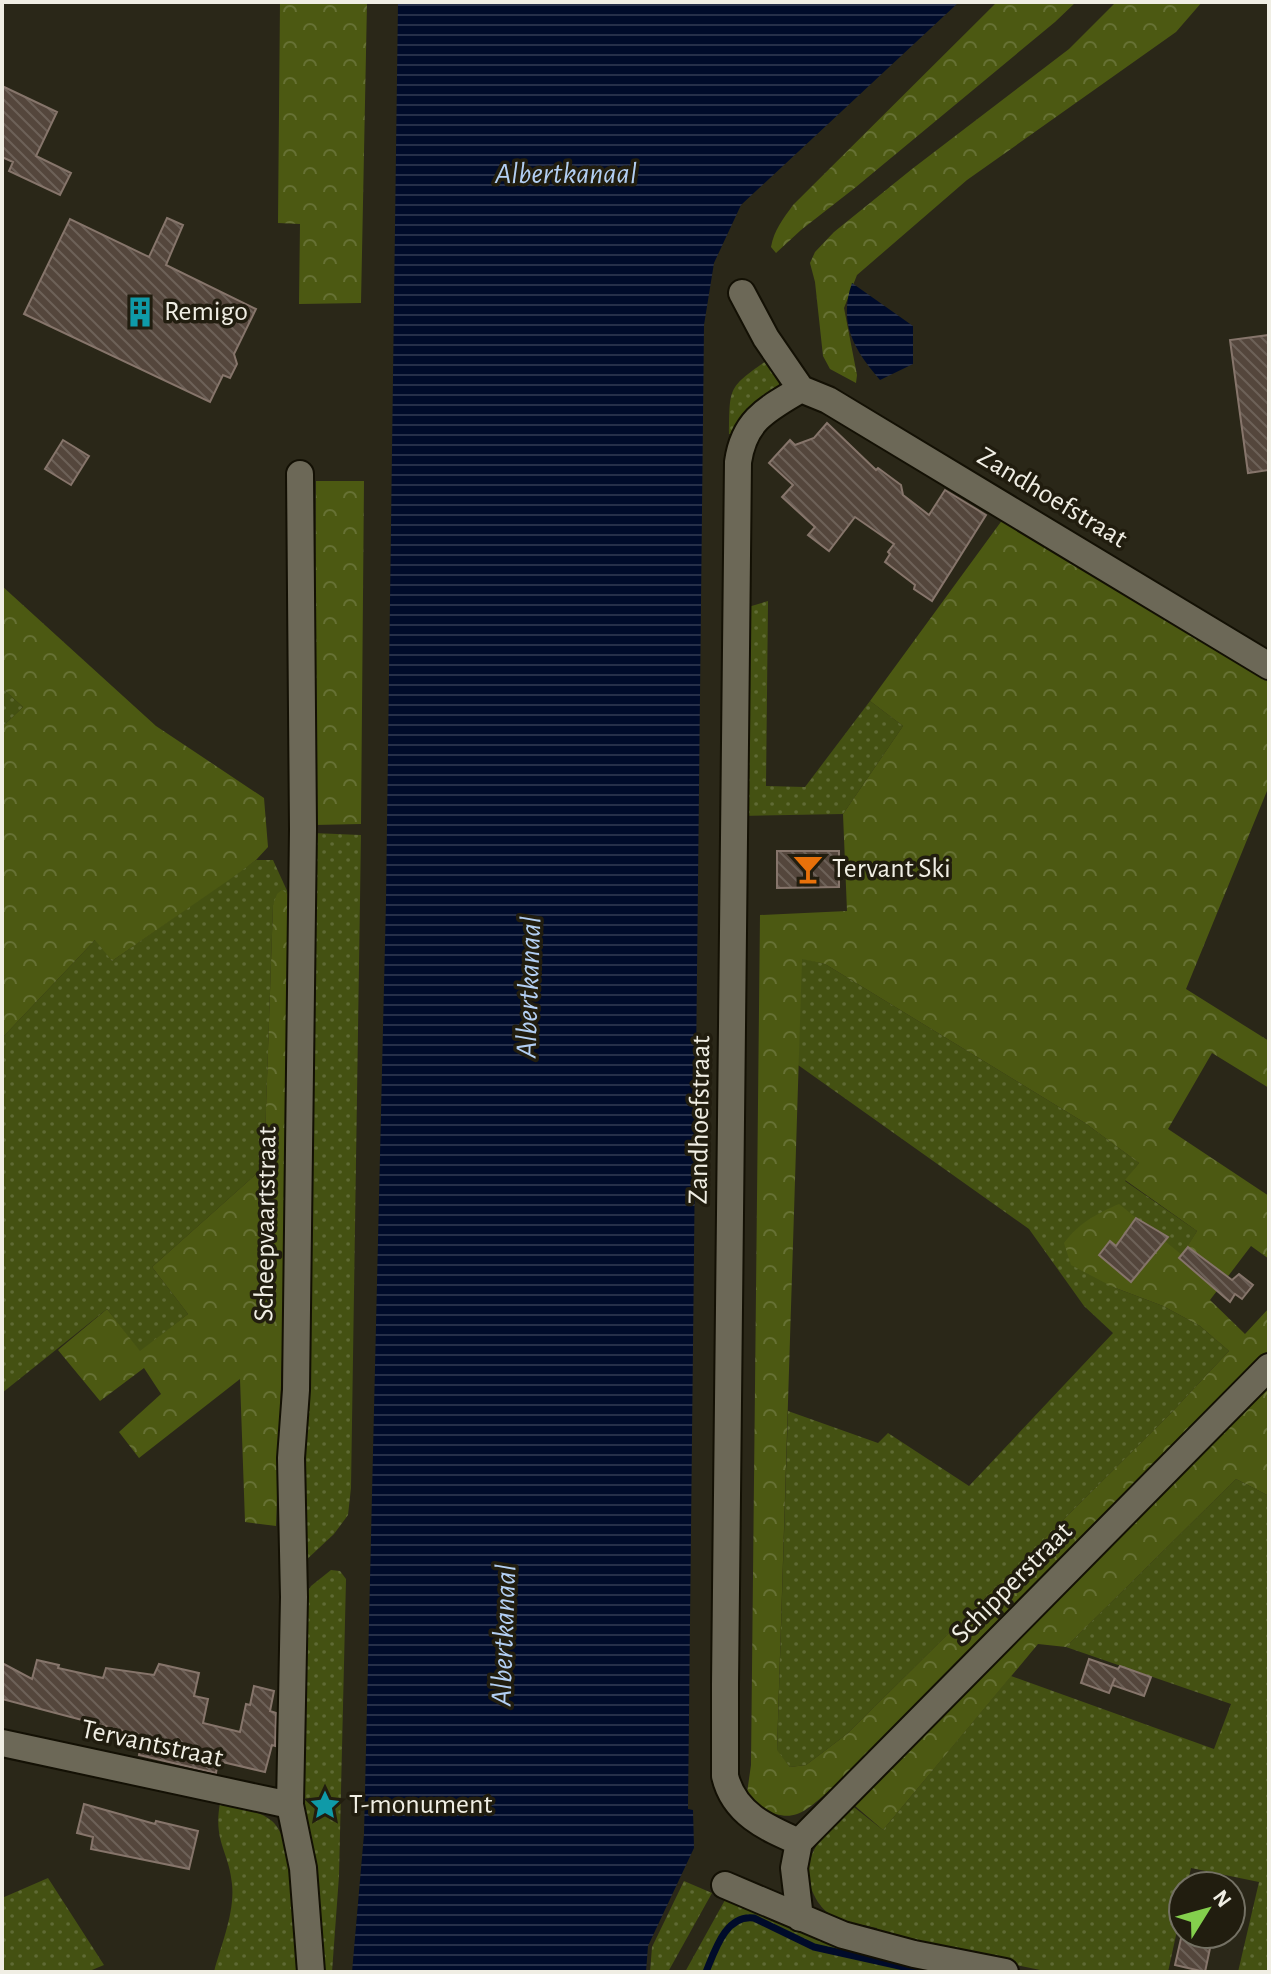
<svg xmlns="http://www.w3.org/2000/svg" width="1271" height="1974" viewBox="0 0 1271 1974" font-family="'Alegreya Sans',sans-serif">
  <defs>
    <pattern id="grass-dots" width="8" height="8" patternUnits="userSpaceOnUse" patternTransform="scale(2)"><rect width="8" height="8" fill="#445112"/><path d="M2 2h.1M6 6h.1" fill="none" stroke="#5f6a34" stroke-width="1.8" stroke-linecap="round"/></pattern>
    <pattern id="forest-crowns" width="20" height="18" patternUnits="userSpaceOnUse" patternTransform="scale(2)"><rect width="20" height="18" fill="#4c5912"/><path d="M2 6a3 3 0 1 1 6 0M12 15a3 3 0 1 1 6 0" fill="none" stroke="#667134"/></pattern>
    <pattern id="water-rules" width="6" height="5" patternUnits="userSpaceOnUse" patternTransform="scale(2)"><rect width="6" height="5" fill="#000b2a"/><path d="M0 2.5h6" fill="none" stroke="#262f49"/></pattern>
    <pattern id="building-back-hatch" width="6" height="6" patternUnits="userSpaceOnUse" patternTransform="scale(2)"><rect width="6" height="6" fill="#54463c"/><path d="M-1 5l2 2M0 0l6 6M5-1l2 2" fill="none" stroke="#6d6158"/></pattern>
  </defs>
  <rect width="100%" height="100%" fill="#2a2718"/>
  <path fill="url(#grass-dots)" d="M 766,361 L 779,380 L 779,387 L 733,434 L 729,434 C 730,388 727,388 766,361 Z
    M 768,601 L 766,786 L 805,787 L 870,701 L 903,726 L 843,814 L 739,816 L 745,608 Z
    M 2,688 L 23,707 L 2,727 Z
    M 313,833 L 361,835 L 351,1488 L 348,1515 L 334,1534 L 303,1563 Z
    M 256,860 L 273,860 L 289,895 L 282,891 L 273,905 L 264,1167 L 152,1267 L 188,1314 L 140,1352 L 107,1309 L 2,1393 L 2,1038 L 96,939 L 112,961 Z
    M 801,958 L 825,964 L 1085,1123 L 1139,1163 L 1125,1181 L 1197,1231 L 1182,1256 L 1118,1205 L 1113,1287 L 1163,1306 L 1200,1326 L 1229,1351 L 1172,1412 L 847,1734 L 806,1765 L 790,1767 L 777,1751 L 788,1411 L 878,1443 L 888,1433 L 969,1486 L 1113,1333 L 1084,1306 L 1029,1229 L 798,1065 Z
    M 1236,1479 L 1269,1496 L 1269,1972 L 1238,1972 L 1259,1882 L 1191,1868 L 1187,1886 L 1183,1886 L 1183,1903 L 1168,1972 L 1050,1972 L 887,1938 L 877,1934 L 877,1928 C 864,1925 847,1923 835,1917 C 826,1913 818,1904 814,1895 C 795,1858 828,1830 850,1804 L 883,1830 L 1011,1676 L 1214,1749 L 1231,1704 L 1066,1647 Z
    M 331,1570 L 340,1571 L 346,1579 L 339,1876 L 332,1972 L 323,1972 L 316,1881 L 303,1805 L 303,1599 L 311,1586 Z
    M 220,1803 C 237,1807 259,1810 272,1821 C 297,1843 298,1939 299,1972 L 214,1972 C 221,1945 235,1913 232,1884 C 229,1851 213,1842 220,1803 Z
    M 48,1878 L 104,1965 L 87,1972 L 2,1972 L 2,1898 Z
    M 684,1881 L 712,1893 L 668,1972 L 650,1972 L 652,1947 Z
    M 735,1898 L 961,1972 L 685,1972 L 725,1900 Z"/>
  <path fill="url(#forest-crowns)" fill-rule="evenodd" d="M 280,2 L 367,2 L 361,303 L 299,304 L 300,224 L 278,223 Z
    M 997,2 L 1076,2 L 1055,22 L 856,187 L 801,230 L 776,253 L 771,247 C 774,230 783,219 793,205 Z
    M 1116,2 L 1202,2 L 1176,32 L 967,180 L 857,275 L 844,308 L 857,375 L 856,383 L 830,369 L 823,356 L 815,282 L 810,263 L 815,252 L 834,232 L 912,169 L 1069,49 Z
    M 316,481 L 364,481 L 361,824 L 314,825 Z
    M 1003,519 L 1269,682 L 1269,786 L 1186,989 L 1269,1041 L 1269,1088 L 1212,1053 L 1168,1129 L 1269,1196 L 1269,1259 L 1251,1246 L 1210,1300 L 1245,1334 L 1269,1308 L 1269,1496 L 1236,1479 L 1066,1647 L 1038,1644 L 883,1830 L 833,1787 C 797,1820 790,1825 746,1800 L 751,1765 L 760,915 L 847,911 L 843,814 L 903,726 L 870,701 ZM 802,959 L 825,964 L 1085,1123 L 1139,1163 L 1125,1180 L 1197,1231 L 1182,1255 L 1119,1204 C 1096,1214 1079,1223 1064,1243 L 1071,1265 L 1113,1287 L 1163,1306 L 1200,1326 L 1229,1351 L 1172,1412 L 847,1734 L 806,1765 L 790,1767 L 777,1750 Z
    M 2,586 L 156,726 L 264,798 L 268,847 L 256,860 L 236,875 L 112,961 L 95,940 L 2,1038 L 2,727 L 23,707 L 2,688 Z
    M 282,890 L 289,895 L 293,905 L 294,1018 L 276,1526 L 245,1522 L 240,1379 L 139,1458 L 119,1432 L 161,1394 L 144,1368 L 100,1401 L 58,1350 L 107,1309 L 140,1351 L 188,1314 L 152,1267 L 264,1167 L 273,905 L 277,894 Z"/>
  <path fill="url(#water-rules)" d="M 398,2 L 959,2 L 741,205 L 714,263 L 704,325 L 688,1809 L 693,1810 L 694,1848 L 648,1946 L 646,1972 L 352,1972 L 364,1834 L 386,901 Z
    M 852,283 L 913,326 L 913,364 L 880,380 C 854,350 838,323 852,283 Z"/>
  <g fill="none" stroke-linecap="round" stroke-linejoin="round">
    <path stroke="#000b2a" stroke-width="7" d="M 706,1972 C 715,1950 726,1914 754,1918 L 814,1947 L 926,1972"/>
  </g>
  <path fill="url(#building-back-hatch)" stroke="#86756b" stroke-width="2" d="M 2,86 L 57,112 L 36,156 L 71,173 L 60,195 L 9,171 L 13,162 L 2,157 Z
    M 167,218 L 183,225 L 166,265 L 256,309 L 234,354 L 237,364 L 230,378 L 223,375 L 210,402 L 24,314 L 70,219 L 149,257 Z
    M 1269,335 L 1269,470 L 1248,473 L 1230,340 Z
    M 827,423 L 876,470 L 878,468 L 901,485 L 903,495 L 929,515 L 945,490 L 986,515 L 932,601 L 914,589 L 915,585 L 885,562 L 890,554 L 888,552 L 894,544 L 855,517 L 829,551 L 808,535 L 815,527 L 782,497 L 793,485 L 769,463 L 790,440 L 795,445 L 814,438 Z
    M 63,440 L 89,456 L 71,485 L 45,469 Z
    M 777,851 L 839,851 L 839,887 L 777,888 Z
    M 1136,1218 L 1168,1237 L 1131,1282 L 1099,1255 L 1110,1241 L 1116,1246 Z
    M 1188,1247 L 1232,1280 L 1239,1274 L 1253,1285 L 1242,1299 L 1235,1294 L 1230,1302 L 1179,1258 Z
    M 1089,1659 L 1118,1669 L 1120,1666 L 1151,1677 L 1144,1696 L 1112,1685 L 1115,1678 L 1109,1693 L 1081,1683 Z
    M 37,1660 L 59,1665 L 58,1668 L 103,1678 L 106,1668 L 154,1675 L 159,1664 L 199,1673 L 194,1696 L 208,1699 L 203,1723 L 240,1732 L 246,1704 L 250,1705 L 254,1686 L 274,1691 L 270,1711 L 276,1713 L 275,1746 L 272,1745 L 265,1772 L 218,1761 L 216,1773 L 139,1755 L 143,1736 L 2,1699 L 2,1663 L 32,1679 Z
    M 84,1804 L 155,1824 L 156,1821 L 198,1831 L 189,1869 L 91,1849 L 93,1837 L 77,1833 Z
    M 1182,1934 L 1213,1934 L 1205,1972 L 1175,1965 Z"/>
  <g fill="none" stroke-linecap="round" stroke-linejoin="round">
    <g stroke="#131004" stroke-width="30">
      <path id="minor" d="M 742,293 L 766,338 L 801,389 L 828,400 L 1269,666
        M 300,474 L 303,829 L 296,1390 L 291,1458 L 294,1597 L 290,1805 L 303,1868 L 311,1972
        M 2,1743 L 290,1805
        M 799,1842 C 767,1828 734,1814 725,1776 L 725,1684 L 738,462 C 744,420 767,409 801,389
        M 799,1842 L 1269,1367
        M 799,1842 L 794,1868 L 800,1918
        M 725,1885 L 843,1935 L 914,1954 L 1005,1972"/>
    </g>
    <use href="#minor" stroke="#6c6857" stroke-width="26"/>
  </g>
  <defs>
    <g id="building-bare" transform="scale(2.4)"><path d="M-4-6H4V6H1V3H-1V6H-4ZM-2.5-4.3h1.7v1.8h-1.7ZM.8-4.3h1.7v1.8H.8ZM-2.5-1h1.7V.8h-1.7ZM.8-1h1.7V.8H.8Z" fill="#0f9aa8" stroke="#211d0f" stroke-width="2.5" paint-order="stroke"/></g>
    <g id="bar-bare" transform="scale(2.4)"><path d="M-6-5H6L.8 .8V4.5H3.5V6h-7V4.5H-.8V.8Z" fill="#e8710a" stroke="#211d0f" stroke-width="2.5" paint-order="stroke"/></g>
    <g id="sight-bare" transform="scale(2.4)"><path d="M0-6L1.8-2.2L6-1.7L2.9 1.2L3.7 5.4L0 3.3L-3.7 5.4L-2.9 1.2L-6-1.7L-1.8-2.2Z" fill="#0f9aa8" stroke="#211d0f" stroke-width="2.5" paint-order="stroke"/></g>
  </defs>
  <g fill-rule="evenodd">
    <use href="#building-bare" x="140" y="312"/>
    <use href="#bar-bare" x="808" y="869"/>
    <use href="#sight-bare" x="325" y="1805"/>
  </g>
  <g text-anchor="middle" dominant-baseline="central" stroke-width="7" stroke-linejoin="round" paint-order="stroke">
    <g font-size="28" fill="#f0eee4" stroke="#211d0f" text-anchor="start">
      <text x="164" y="312">Remigo</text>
      <text x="832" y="869">Tervant Ski</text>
      <text x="349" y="1805">T-monument</text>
    </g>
    <g font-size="28" fill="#f0eee4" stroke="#211d0f">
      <text transform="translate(1052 498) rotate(31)">Zandhoefstraat</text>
      <text transform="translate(700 1120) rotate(-89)">Zandhoefstraat</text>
      <text transform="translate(266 1224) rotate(-89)">Scheepvaartstraat</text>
      <text transform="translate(1012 1583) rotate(-45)">Schipperstraat</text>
      <text transform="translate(152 1744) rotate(12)">Tervantstraat</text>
    </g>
    <g font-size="30" font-style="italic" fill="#b3cff3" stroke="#211d0f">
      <text x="566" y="174">Albertkanaal</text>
      <text transform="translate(529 987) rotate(-88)">Albertkanaal</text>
      <text transform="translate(504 1635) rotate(-88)">Albertkanaal</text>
    </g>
  </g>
  <rect width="1271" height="1974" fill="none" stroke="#f0eee4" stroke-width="8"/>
  <g transform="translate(1207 1910) rotate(53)"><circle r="38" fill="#211d0f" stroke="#747164" stroke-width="2"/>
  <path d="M0-6L14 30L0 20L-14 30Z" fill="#84cf4d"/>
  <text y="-12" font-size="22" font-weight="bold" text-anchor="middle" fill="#f0eee4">N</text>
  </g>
</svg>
